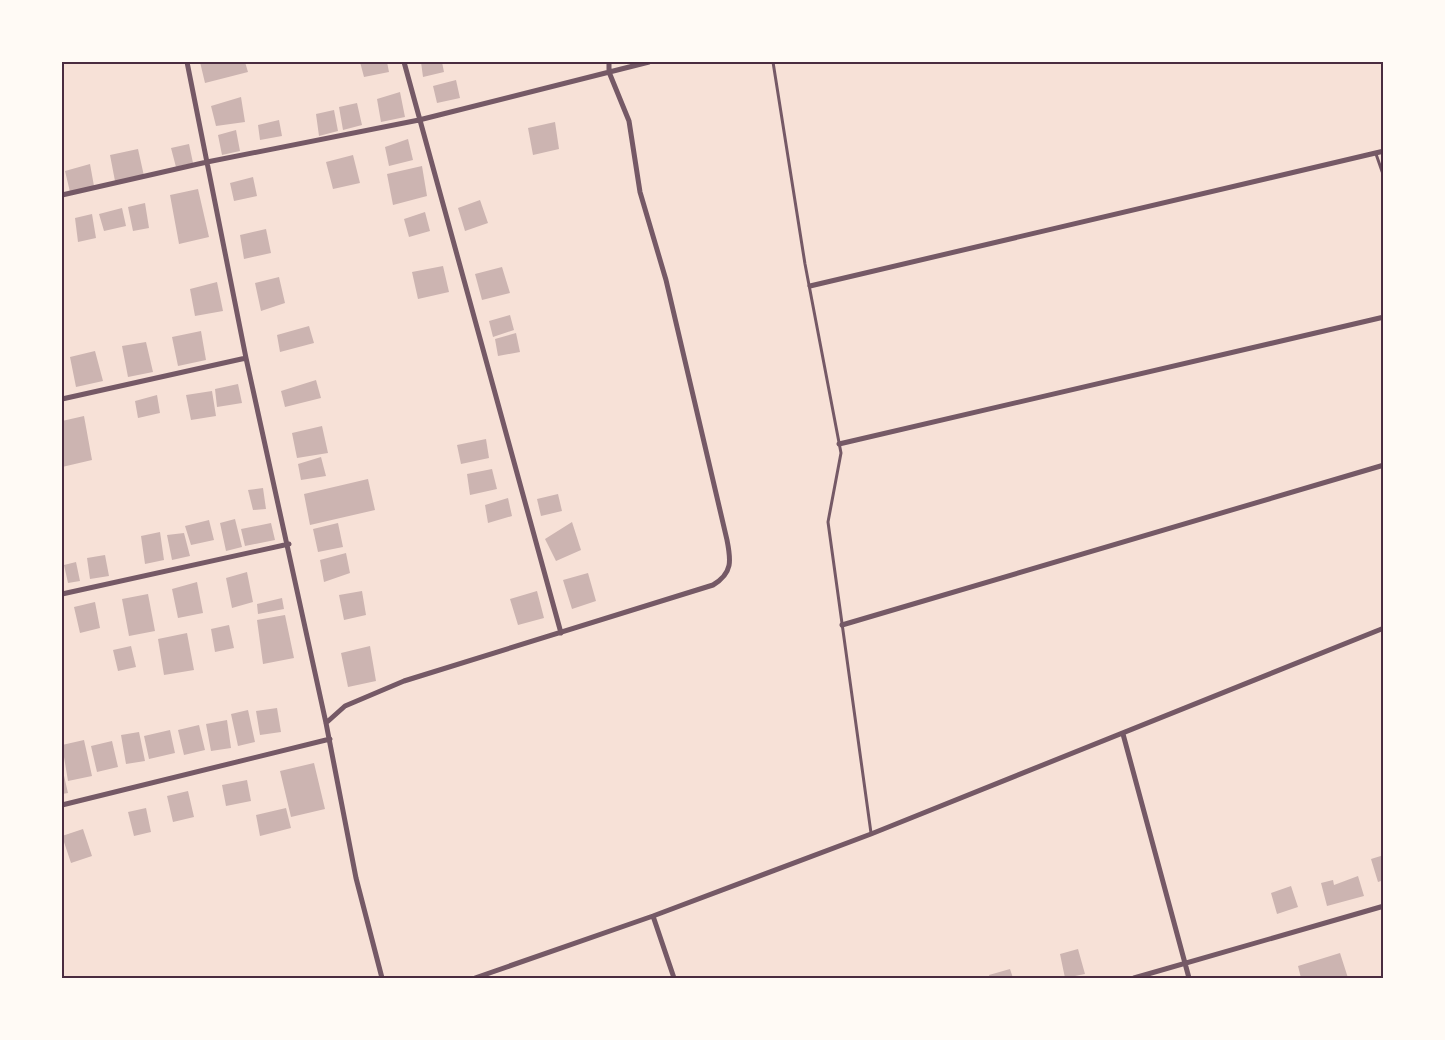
<svg xmlns="http://www.w3.org/2000/svg" width="1445" height="1040" viewBox="0 0 1445 1040" font-family="'Roboto Condensed',sans-serif">
  <rect width="100%" height="100%" fill="#f7e1d7"/>
  <path fill="#ccb4b1" d="M 200,62 L 245,62 L 248,72 L 205,83 Z
    M 360,62 L 387,62 L 389,72 L 364,77 Z
    M 421,62 L 442,62 L 444,72 L 423,77 Z
    M 456,80 L 460,98 L 437,103 L 433,86 Z
    M 400,92 L 405,117 L 381,122 L 377,99 Z
    M 241,97 L 245,122 L 216,126 L 211,106 Z
    M 357,103 L 362,125 L 343,130 L 339,107 Z
    M 334,110 L 338,131 L 319,136 L 316,114 Z
    M 279,120 L 282,136 L 260,140 L 258,125 Z
    M 555,122 L 559,149 L 533,155 L 528,128 Z
    M 236,130 L 240,151 L 222,155 L 218,135 Z
    M 408,139 L 413,160 L 389,166 L 385,147 Z
    M 189,144 L 193,163 L 176,167 L 171,148 Z
    M 138,149 L 144,176 L 115,181 L 110,155 Z
    M 353,155 L 360,183 L 333,189 L 326,162 Z
    M 90,164 L 94,186 L 70,192 L 65,171 Z
    M 422,166 L 427,196 L 393,205 L 387,174 Z
    M 253,177 L 257,196 L 234,201 L 230,183 Z
    M 198,189 L 209,237 L 179,244 L 170,195 Z
    M 480,200 L 488,223 L 465,231 L 458,208 Z
    M 145,203 L 149,228 L 133,231 L 128,207 Z
    M 122,208 L 126,226 L 104,231 L 99,214 Z
    M 425,212 L 430,231 L 409,237 L 404,219 Z
    M 92,214 L 96,238 L 78,242 L 75,218 Z
    M 266,229 L 271,253 L 244,259 L 240,235 Z
    M 443,266 L 449,292 L 418,299 L 412,272 Z
    M 502,267 L 510,293 L 482,300 L 475,274 Z
    M 279,277 L 285,303 L 261,311 L 255,283 Z
    M 217,282 L 223,311 L 195,316 L 190,289 Z
    M 510,315 L 514,330 L 493,337 L 489,321 Z
    M 309,326 L 314,343 L 280,352 L 277,335 Z
    M 201,331 L 206,360 L 178,366 L 172,337 Z
    M 516,333 L 520,352 L 498,356 L 495,339 Z
    M 146,342 L 153,372 L 128,377 L 122,346 Z
    M 95,351 L 103,381 L 76,387 L 70,357 Z
    M 316,380 L 321,398 L 285,407 L 281,391 Z
    M 238,384 L 242,403 L 217,407 L 215,389 Z
    M 212,391 L 216,416 L 191,420 L 186,395 Z
    M 157,395 L 160,413 L 138,418 L 135,401 Z
    M 84,416 L 92,460 L 62,467 L 62,421 Z
    M 322,426 L 328,453 L 297,458 L 292,433 Z
    M 486,439 L 489,458 L 461,464 L 457,445 Z
    M 321,457 L 326,476 L 301,480 L 298,464 Z
    M 492,469 L 497,489 L 470,495 L 467,474 Z
    M 368,479 L 375,510 L 310,525 L 304,494 Z
    M 263,488 L 266,509 L 253,510 L 248,490 Z
    M 558,494 L 562,511 L 541,516 L 537,499 Z
    M 508,498 L 512,516 L 488,523 L 485,505 Z
    M 235,519 L 242,547 L 226,551 L 220,523 Z
    M 209,520 L 214,540 L 191,545 L 185,526 Z
    M 572,522 L 581,550 L 556,561 L 545,539 Z
    M 271,523 L 275,540 L 245,546 L 241,529 Z
    M 338,523 L 343,547 L 318,552 L 313,529 Z
    M 160,532 L 164,560 L 145,564 L 141,536 Z
    M 184,533 L 190,556 L 172,560 L 167,535 Z
    M 346,553 L 350,573 L 324,582 L 320,560 Z
    M 105,555 L 109,576 L 90,579 L 87,558 Z
    M 76,562 L 80,581 L 68,583 L 64,565 Z
    M 247,572 L 253,602 L 232,608 L 226,578 Z
    M 588,573 L 596,601 L 572,609 L 563,580 Z
    M 197,582 L 203,613 L 178,618 L 172,589 Z
    M 362,591 L 366,615 L 344,620 L 339,595 Z
    M 537,591 L 544,618 L 518,625 L 510,599 Z
    M 148,594 L 155,631 L 129,636 L 122,599 Z
    M 282,598 L 284,609 L 258,614 L 257,604 Z
    M 95,602 L 100,628 L 80,633 L 74,607 Z
    M 285,615 L 294,658 L 263,664 L 257,620 Z
    M 229,625 L 234,648 L 215,652 L 211,629 Z
    M 187,633 L 194,670 L 164,675 L 158,639 Z
    M 131,646 L 136,667 L 118,671 L 113,650 Z
    M 370,646 L 376,681 L 348,687 L 341,653 Z
    M 277,708 L 281,732 L 260,735 L 256,711 Z
    M 248,710 L 255,742 L 238,746 L 231,714 Z
    M 227,720 L 231,748 L 211,751 L 206,724 Z
    M 199,725 L 205,750 L 184,755 L 178,730 Z
    M 170,730 L 175,753 L 149,759 L 144,736 Z
    M 139,732 L 145,761 L 126,764 L 121,735 Z
    M 84,740 L 92,776 L 68,781 L 62,745 Z
    M 112,741 L 118,767 L 97,772 L 91,746 Z
    M 314,763 L 325,809 L 291,817 L 280,771 Z
    M 62,767 L 68,793 L 62,794 Z
    M 247,780 L 251,801 L 226,806 L 222,785 Z
    M 188,791 L 194,817 L 173,822 L 167,796 Z
    M 146,808 L 151,832 L 134,836 L 128,812 Z
    M 286,808 L 291,828 L 260,836 L 256,815 Z
    M 83,829 L 92,856 L 71,863 L 62,836 Z
    M 1384,855 L 1384,880 L 1378,882 L 1371,859 Z
    M 1358,876 L 1364,896 L 1327,906 L 1321,883 L 1333,880 L 1334,885 Z
    M 1291,886 L 1298,907 L 1277,914 L 1271,893 Z
    M 1078,949 L 1085,974 L 1065,978 L 1060,954 Z
    M 1340,953 L 1348,978 L 1301,978 L 1298,966 Z
    M 1010,969 L 1013,978 L 990,978 L 989,975 Z"/>
  <g fill="none" stroke-linecap="round" stroke-linejoin="round">
    <path stroke="#755966" stroke-width="3" d="M 773,62 L 805,264 L 841,453 L 828,522 L 871,833
      M 1376,154 L 1384,177"/>
    <path stroke="#755966" stroke-width="5" d="M 187,62 L 246,358 L 326,723 L 356,878 L 382,978
      M 404,62 L 561,633
      M 62,195 L 207,162 L 419,120 L 649,62
      M 810,286 L 1384,151
      M 62,399 L 246,358
      M 839,444 L 1384,317
      M 62,594 L 289,544
      M 842,625 L 1384,465
      M 326,723 L 345,706 L 404,681 L 713,585 C 733,573 731,560 727,540 L 666,280 L 640,192 L 629,121 L 609,72 L 609,62
      M 1123,734 L 1189,978
      M 62,805 L 330,739
      M 653,916 L 674,978
      M 475,978 L 653,916 L 871,834 L 1384,628
      M 1134,978 L 1384,906"/>
  </g>
  <rect width="1445" height="1040" fill="none" stroke="#fffaf5" stroke-width="126"/>
  <rect x="63" y="63" width="1319" height="914" fill="none" stroke="#4a2c40" stroke-width="2"/>
</svg>
